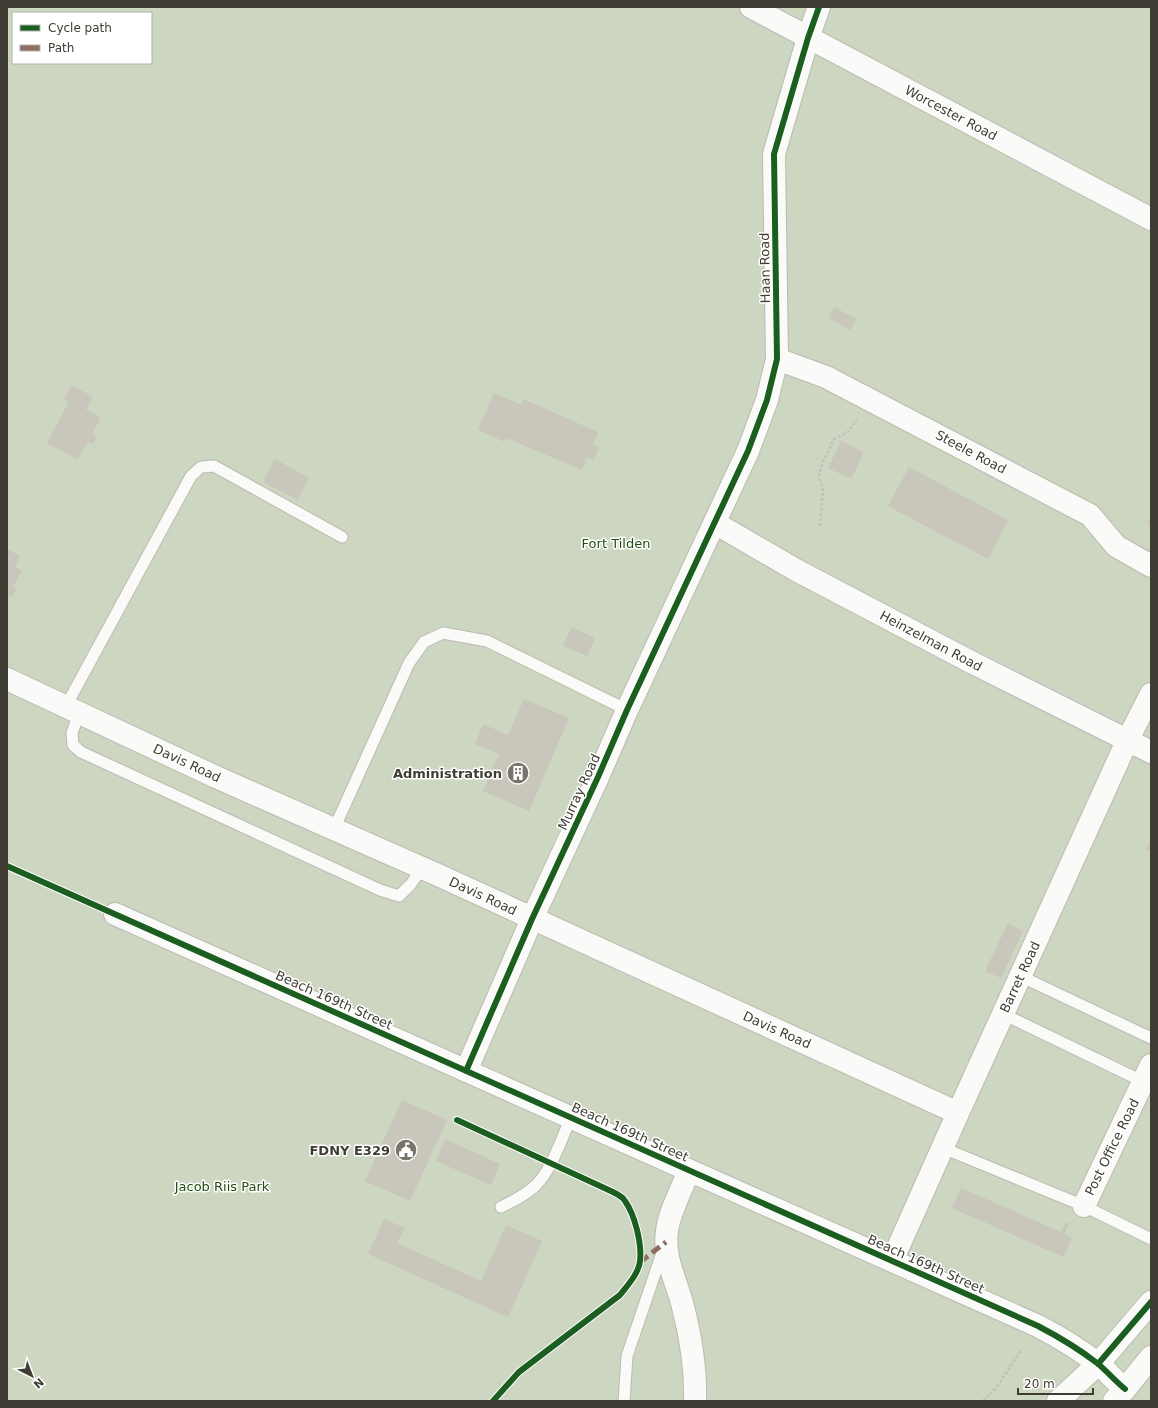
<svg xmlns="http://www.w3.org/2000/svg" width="1158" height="1408" viewBox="0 0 1158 1408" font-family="'DejaVu Sans',sans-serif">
  <rect width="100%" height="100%" fill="#e1ded0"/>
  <path fill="#ccd6c1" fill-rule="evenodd" d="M 7,7 L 1151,7 L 1151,1401 L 7,1401 ZM 13,13 L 151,13 L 151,63 L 13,63 Z"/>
  <path fill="#c9c6bb" d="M 834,307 L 856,319 L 850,330 L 828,318 Z
    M 72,385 L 93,397 L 86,409 L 101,418 L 92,434 L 97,437 L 93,444 L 88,442 L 78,460 L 47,443 L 69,402 L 64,399 Z
    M 494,393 L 521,405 L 523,399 L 598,432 L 593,445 L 599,448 L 594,460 L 587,458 L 582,470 L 506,438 L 505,442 L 478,430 Z
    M 841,441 L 864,452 L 851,479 L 828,468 Z
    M 275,459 L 309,478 L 297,500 L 263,482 Z
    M 909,467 L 1008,520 L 988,559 L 888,506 Z
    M 1151,517 L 1151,526 L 1147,524 Z
    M 7,549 L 20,556 L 15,567 L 22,570 L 13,587 L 17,589 L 12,597 L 9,595 L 7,599 Z
    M 571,627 L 595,638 L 587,656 L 563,646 Z
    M 524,699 L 569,718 L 529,811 L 483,791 L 499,754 L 475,744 L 483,724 L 508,735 Z
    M 1151,839 L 1151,852 L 1146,849 Z
    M 1008,923 L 1023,931 L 1001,978 L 985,971 Z
    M 402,1100 L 447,1120 L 410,1201 L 365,1181 Z
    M 445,1139 L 500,1164 L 491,1185 L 436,1161 Z
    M 961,1188 L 1061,1232 L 1066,1222 L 1069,1223 L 1064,1234 L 1072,1238 L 1064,1257 L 952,1208 Z
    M 384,1219 L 405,1228 L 397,1243 L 481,1281 L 506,1225 L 542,1241 L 508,1317 L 368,1254 Z"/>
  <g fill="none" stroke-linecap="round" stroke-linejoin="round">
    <g stroke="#bdbab0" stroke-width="13">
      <path id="service" d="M 66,706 L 191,476 L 201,467 L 214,466 L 342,537
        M 79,713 L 72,733 L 73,745 L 81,752 L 380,890 L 399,896 L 411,884 L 422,868
        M 334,829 L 409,663 L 424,642 L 443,633 L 487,641 L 627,710
        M 1020,976 L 1151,1038
        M 1003,1014 L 1144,1082
        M 943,1148 L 1084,1206 L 1151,1239
        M 501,1207 C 513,1201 526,1195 535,1186 C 552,1170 561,1139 571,1118
        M 624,1401 L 627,1356 L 663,1250"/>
    </g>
    <g stroke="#bdbab0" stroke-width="24">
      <path id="minor" d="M 751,7 L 1151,219
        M 777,359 L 826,377 L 1090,515 L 1116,546 L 1151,566
        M 715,523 L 796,570 L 971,662 L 1151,752
        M 7,679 L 216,777 L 438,875 L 958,1113
        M 115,914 L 1038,1326 C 1059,1337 1079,1349 1097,1363 C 1107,1371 1115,1381 1125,1389
        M 466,1071 L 532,919 L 598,777 L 627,710 L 748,451 L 767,400 L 777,359 L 774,154 L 808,38 L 819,7
        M 1084,1206 L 1151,1065
        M 892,1261 L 958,1113 L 1128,739 L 1151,694"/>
    </g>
    <g stroke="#bdbab0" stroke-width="24">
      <path id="tertiary" d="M 1098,1364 L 1151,1302
        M 1125,1389 L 1151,1357"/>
    </g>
    <g stroke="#bdbab0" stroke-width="24">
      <path id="primary" d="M 689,1171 C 682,1188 669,1213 667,1231 C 663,1259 677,1281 683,1307 C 691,1338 696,1369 695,1401
        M 1058,1401 L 1098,1364
        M 1114,1401 L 1125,1389"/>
    </g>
    <path stroke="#c2c1bd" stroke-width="2.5" stroke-dasharray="3 2" stroke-linecap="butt" d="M 820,526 L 823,491 L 819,475 L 822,464 L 834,439 L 848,432 L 857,420
      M 983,1401 L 997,1387 L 1022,1349"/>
    <use href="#service" stroke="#fafaf8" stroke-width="11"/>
    <use href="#minor" stroke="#fafaf8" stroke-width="22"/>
    <use href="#tertiary" stroke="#fafaf8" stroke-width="22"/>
    <use href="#primary" stroke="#fafaf8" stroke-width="22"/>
    <path stroke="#8d6e63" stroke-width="5" stroke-dasharray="10 5" stroke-linecap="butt" d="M 640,1262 L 666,1242"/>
    <g stroke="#fff" stroke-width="8">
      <path id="cycleway" d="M 7,866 L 1038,1326 C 1059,1337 1079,1349 1097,1363 C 1107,1371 1115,1381 1125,1389
        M 466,1071 L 532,919 L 598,777 L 627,710 L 748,451 L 767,400 L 777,359 L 774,154 L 808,38 L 819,7
        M 457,1120 L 613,1192 C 617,1194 623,1197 625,1201 C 635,1215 642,1244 640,1261 C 639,1273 627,1286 620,1295 L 519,1372 L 493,1401
        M 1098,1364 L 1151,1302"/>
    </g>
    <use href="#cycleway" stroke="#1b5e20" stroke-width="6"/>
  </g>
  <defs>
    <g id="building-disc" transform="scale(1.15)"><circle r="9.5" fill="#78756a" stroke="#fff"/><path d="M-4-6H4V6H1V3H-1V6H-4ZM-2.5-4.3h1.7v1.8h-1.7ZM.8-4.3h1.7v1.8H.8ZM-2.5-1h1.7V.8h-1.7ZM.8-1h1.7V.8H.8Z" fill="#fff"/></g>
    <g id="civic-disc" transform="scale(1.15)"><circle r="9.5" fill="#78756a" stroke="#fff"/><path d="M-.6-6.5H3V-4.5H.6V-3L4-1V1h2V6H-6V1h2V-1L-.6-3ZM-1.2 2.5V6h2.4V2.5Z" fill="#fff"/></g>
  </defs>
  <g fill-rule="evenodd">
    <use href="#building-disc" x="518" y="773"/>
    <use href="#civic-disc" x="406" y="1150"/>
  </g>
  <g text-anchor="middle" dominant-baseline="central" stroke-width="3" stroke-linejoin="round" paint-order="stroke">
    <g font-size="13" fill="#3f3d33" stroke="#fff">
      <text transform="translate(951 113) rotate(28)">Worcester Road</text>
      <text transform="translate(765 268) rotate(-91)">Haan Road</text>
      <text transform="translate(971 452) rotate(28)">Steele Road</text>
      <text transform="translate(931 641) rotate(28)">Heinzelman Road</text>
      <text transform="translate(187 763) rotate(25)">Davis Road</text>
      <text transform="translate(579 792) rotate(-65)">Murray Road</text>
      <text transform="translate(483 896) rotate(25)">Davis Road</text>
      <text transform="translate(1020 977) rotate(-65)">Barret Road</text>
      <text transform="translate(334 1000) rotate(24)">Beach 169th Street</text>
      <text transform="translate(777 1030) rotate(24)">Davis Road</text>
      <text transform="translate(630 1132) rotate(24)">Beach 169th Street</text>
      <text transform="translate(1112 1147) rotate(-64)">Post Office Road</text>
      <text transform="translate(926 1264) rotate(24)">Beach 169th Street</text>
    </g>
    <g font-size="13" fill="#214e0e" stroke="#fff">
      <text x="616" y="543">Fort Tilden</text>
      <text x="222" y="1186">Jacob Riis Park</text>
    </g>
    <g font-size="13" font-weight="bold" fill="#3f3d33" stroke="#fff" text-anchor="end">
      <text x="502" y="773">Administration</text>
      <text x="390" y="1150">FDNY E329</text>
    </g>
  </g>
  <rect width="1158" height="1408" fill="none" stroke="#3f3d33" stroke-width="16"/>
  <rect x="12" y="12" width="140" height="52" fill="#ffffff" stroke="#b2b1ad"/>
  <rect x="20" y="25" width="20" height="6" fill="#1b5e20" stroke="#b2b1ad"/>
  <text x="48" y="32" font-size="12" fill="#3f3d33">Cycle path</text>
  <rect x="20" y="45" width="20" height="6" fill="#8d6e63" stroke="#b2b1ad"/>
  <text x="48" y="52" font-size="12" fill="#3f3d33">Path</text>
  <g transform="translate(32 1376) rotate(138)" stroke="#ffffff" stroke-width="3" paint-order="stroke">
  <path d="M0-3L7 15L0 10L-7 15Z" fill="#3f3d33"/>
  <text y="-6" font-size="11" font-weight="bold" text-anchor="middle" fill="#3f3d33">N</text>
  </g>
  <path d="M1018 1388v6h75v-6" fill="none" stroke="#3f3d33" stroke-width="2"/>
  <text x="1024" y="1388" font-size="12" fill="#3f3d33" stroke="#ffffff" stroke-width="3" paint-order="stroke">20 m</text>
</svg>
